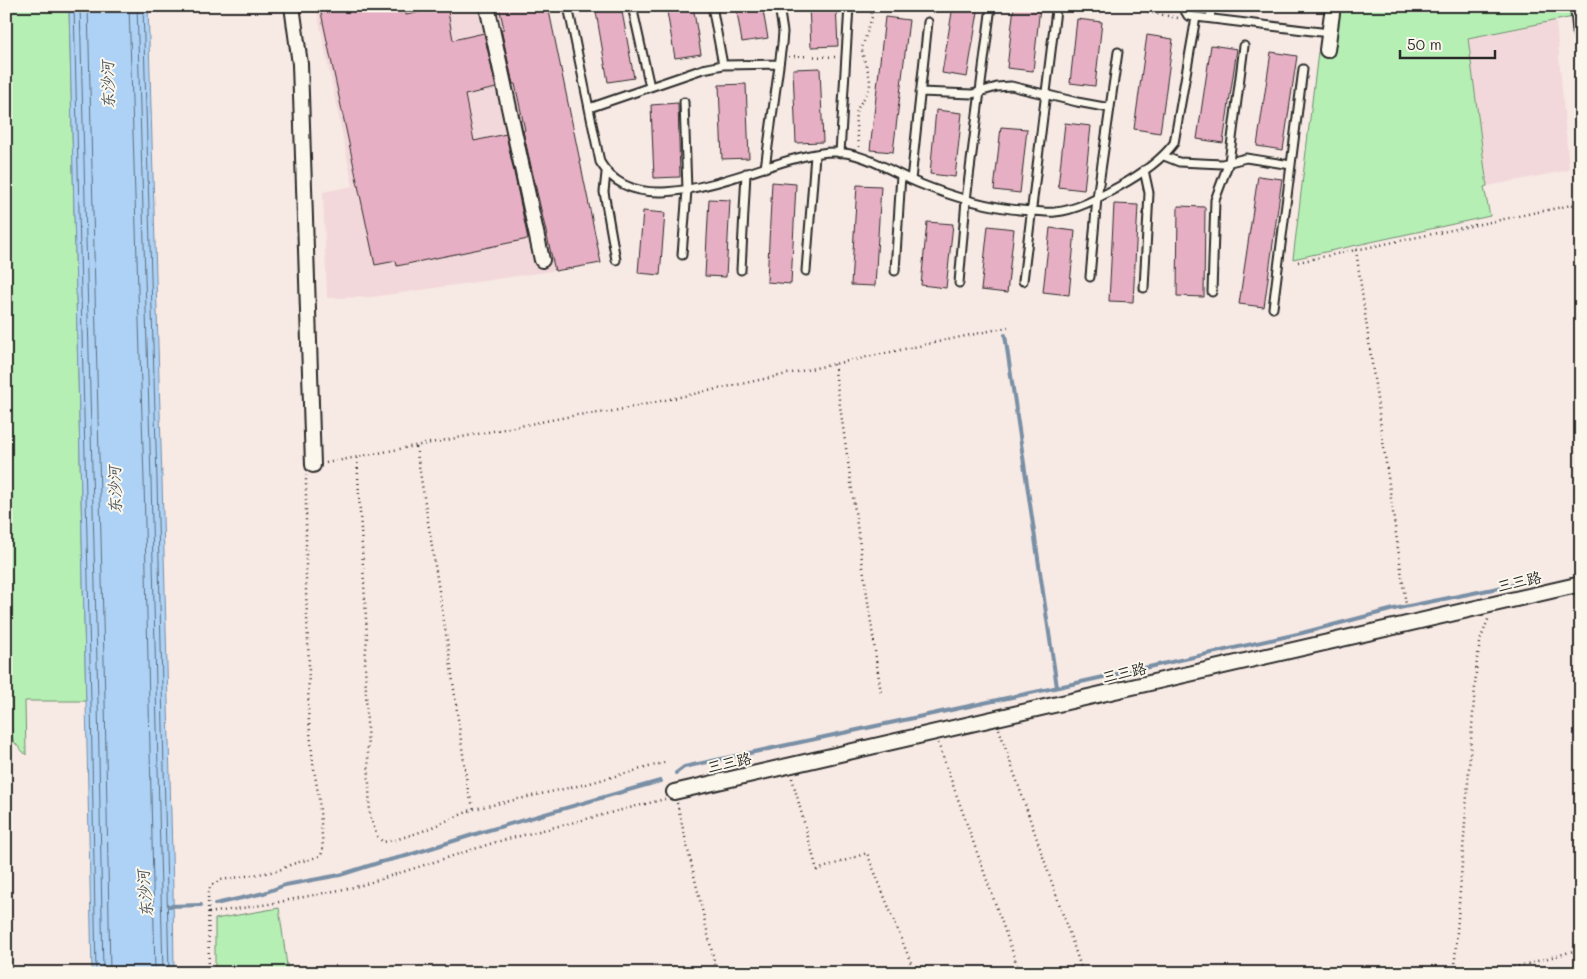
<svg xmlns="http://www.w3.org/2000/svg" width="1587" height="979" viewBox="0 0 1587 979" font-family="Mali,'LXGW WenKai TC',sans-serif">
  <rect width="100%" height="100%" fill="#f7e9e4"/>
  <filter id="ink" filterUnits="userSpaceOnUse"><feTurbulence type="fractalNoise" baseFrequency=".02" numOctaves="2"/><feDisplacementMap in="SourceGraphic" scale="10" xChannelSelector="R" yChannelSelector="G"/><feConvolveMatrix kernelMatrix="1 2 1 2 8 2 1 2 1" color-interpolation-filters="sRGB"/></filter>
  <g filter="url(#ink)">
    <path fill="#f2d8da" d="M 316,6 L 504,6 L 559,270 L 372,297 L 327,298 L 323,192 L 353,186 Z
      M 1556,21 L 1569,170 L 1487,186 L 1468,38 Z"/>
    <path fill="#b5efb4" stroke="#708d70" d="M 6,6 L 69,6 L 86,701 L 25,701 L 26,755 L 13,741 L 11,722 L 6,466 Z
      M 1337,6 L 1572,6 L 1573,17 L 1468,38 L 1487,186 L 1484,187 L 1490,216 L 1293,259 L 1318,52 L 1331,52 Z
      M 279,908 L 288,973 L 215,973 L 215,919 Z"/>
    <path fill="#add2f6" stroke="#798fa5" d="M 69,6 L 148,6 L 162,480 L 173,890 L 174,973 L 92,973 L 86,701 Z"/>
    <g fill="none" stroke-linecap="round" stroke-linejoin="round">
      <path stroke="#5f6e7c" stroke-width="1" d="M 74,6 L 91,701 L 96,973
        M 80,6 L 98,701 L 103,973
        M 88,6 L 105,701 L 110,973
        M 129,6 L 144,480 L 155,973
        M 137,6 L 151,480 L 163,973
        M 143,6 L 157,480 L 169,973"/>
      <path stroke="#798fa5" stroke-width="4" d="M 1005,335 L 1057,687
        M 676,773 L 684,767 L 1054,688 L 1302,633 L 1394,609 L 1523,583
        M 215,904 L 264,893 L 285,885 L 340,875 L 381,862 L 406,856 L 482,832 L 660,781
        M 169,906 L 201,905"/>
    </g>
    <path fill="#e7afc3" stroke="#2b2b2b" d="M 327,6 L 405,6 L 406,15 L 447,6 L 453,40 L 484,33 L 496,88 L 465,95 L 474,141 L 506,134 L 528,239 L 397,266 L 396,261 L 375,265 L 320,8 Z
      M 499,6 L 548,6 L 601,263 L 555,271 L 523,131 L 525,130 L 515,84 L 513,84 L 501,29 L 504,29 Z
      M 595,6 L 621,6 L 634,78 L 608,82 Z
      M 666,6 L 693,6 L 701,54 L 675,58 Z
      M 736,6 L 762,6 L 768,38 L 742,42 Z
      M 809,6 L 836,6 L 838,46 L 811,47 Z
      M 953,6 L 979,6 L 967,77 L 942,73 Z
      M 1014,6 L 1040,7 L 1033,71 L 1007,68 Z
      M 885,17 L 909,20 L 893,152 L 870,150 Z
      M 1077,19 L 1102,22 L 1095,86 L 1070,83 Z
      M 1147,35 L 1173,39 L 1160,133 L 1134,129 Z
      M 1211,45 L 1237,49 L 1223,143 L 1197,139 Z
      M 1271,52 L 1297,56 L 1283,150 L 1257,146 Z
      M 820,68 L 823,142 L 796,143 L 793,69 Z
      M 746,84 L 749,158 L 722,159 L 719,85 Z
      M 678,103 L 680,177 L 654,178 L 651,105 Z
      M 936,110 L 962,113 L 955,177 L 930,174 Z
      M 1065,123 L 1091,126 L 1084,190 L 1058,187 Z
      M 1001,127 L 1027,129 L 1020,193 L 994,190 Z
      M 1258,176 L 1282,179 L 1264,307 L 1239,304 Z
      M 772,182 L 796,184 L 791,284 L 767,282 Z
      M 857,185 L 881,186 L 875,286 L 851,285 Z
      M 709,199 L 730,200 L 726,277 L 705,276 Z
      M 1114,204 L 1138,205 L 1133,302 L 1109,301 Z
      M 1178,206 L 1205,207 L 1204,297 L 1177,296 Z
      M 643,211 L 665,213 L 660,275 L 638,273 Z
      M 927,222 L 953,224 L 946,288 L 921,285 Z
      M 988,226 L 1014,229 L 1007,293 L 981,290 Z
      M 1050,228 L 1075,231 L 1069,295 L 1043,292 Z"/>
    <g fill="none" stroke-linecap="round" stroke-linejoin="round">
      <g stroke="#2b2b2b" stroke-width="11">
        <path id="service" d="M 568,6 L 600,162 C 643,235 771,152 834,152 C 863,152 892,172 918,183 C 955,198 993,209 1032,211 C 1039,211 1047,213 1055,212 C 1077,210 1098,198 1118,187 C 1138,176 1160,162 1174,143 L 1196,17
          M 632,6 L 650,87
          M 712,6 L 723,65
          M 1182,6 L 1188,16 L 1329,33
          M 1210,18 L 1212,6
          M 920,92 L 972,94 L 997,87 L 1011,86 L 1077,102 L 1110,108
          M 589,108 L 703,69 L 723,65 L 779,64
          M 840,153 L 849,6
          M 1164,156 L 1179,162 L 1222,164 L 1246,158 L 1291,165
          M 765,168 L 782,44 L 783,32 L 779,6
          M 606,173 L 604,192 L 616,260
          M 911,180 L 928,22
          M 682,255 L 687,190 L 684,102
          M 741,270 L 746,173
          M 806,271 L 815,155
          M 895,271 L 901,175
          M 1090,277 L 1097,198 L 1118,52
          M 1023,281 L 1056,10
          M 959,283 L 966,200 L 991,6
          M 1144,288 L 1149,193 L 1144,170
          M 1212,292 L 1215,200 L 1229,162 L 1244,46
          M 1273,308 L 1303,69"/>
      </g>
      <g stroke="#2b2b2b" stroke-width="18">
        <path id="minor" d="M 292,6 L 300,64 L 313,465
          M 487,6 L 542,260
          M 1578,6 L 1581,36
          M 1327,50 L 1333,6
          M 674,792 L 1581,584"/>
      </g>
      <path stroke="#2b2b2b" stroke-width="2.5" stroke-dasharray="1 4" stroke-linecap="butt" d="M 1118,6 L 1178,18
        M 789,56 L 836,57
        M 859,147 C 859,135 853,123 857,111 C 860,100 870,95 870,83 C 870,70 862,60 862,48 L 872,17 L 871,6
        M 1356,250 L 1406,605
        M 1298,262 L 1581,203
        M 834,364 L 881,693
        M 416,447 L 449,653 L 468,791 L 474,809
        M 357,458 L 367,637 L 365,661 L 370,816 L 377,836 L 383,842 L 395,840 L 423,831 L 474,809 L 586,784 L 667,762
        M 326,463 L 577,415 L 609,412 L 1008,327
        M 999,729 L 1083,973
        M 938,743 L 1020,973
        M 792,778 L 817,870 L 867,853 L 915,973
        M 6,784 L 10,973
        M 677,803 L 717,973
        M 209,913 L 269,904 L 359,886 L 496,842 L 665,799
        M 209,973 L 208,893 L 211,885 L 221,880 L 277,871 L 292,864 L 321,856 L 323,848 L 319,799 L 313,763 L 308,711 L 309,666 L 306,591 L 306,475
        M 1456,973 L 1455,959 L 1477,659 L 1481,638 L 1489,617
        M 1494,973 L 1581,949"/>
      <use href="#service" stroke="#fbf7ec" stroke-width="7"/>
      <use href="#minor" stroke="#fbf7ec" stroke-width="14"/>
    </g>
  </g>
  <g text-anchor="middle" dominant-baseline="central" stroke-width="4" stroke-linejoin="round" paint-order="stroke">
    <g font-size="15" fill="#2b2b2b" stroke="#fbf7ec">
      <text transform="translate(1519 581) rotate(-13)">三三路</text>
      <text transform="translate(1124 672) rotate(-13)">三三路</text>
      <text transform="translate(729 762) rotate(-13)">三三路</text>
    </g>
    <g font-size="16" font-style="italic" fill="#4c555e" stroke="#fbf7ec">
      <text transform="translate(107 85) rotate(-91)">东沙河</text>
      <text transform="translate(114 490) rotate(-91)">东沙河</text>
      <text transform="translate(144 894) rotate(-95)">东沙河</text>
    </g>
  </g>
  <rect width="1587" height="979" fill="none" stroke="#fbf7ec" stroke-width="25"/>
  <rect x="12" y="12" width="1562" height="954" fill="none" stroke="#2b2b2b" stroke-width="2" filter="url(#ink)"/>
  <path d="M1400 50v8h95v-8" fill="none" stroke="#2b2b2b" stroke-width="2.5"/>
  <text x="1407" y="50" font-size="15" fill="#2b2b2b" stroke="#fbf7ec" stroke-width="4" paint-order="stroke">50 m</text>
</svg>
